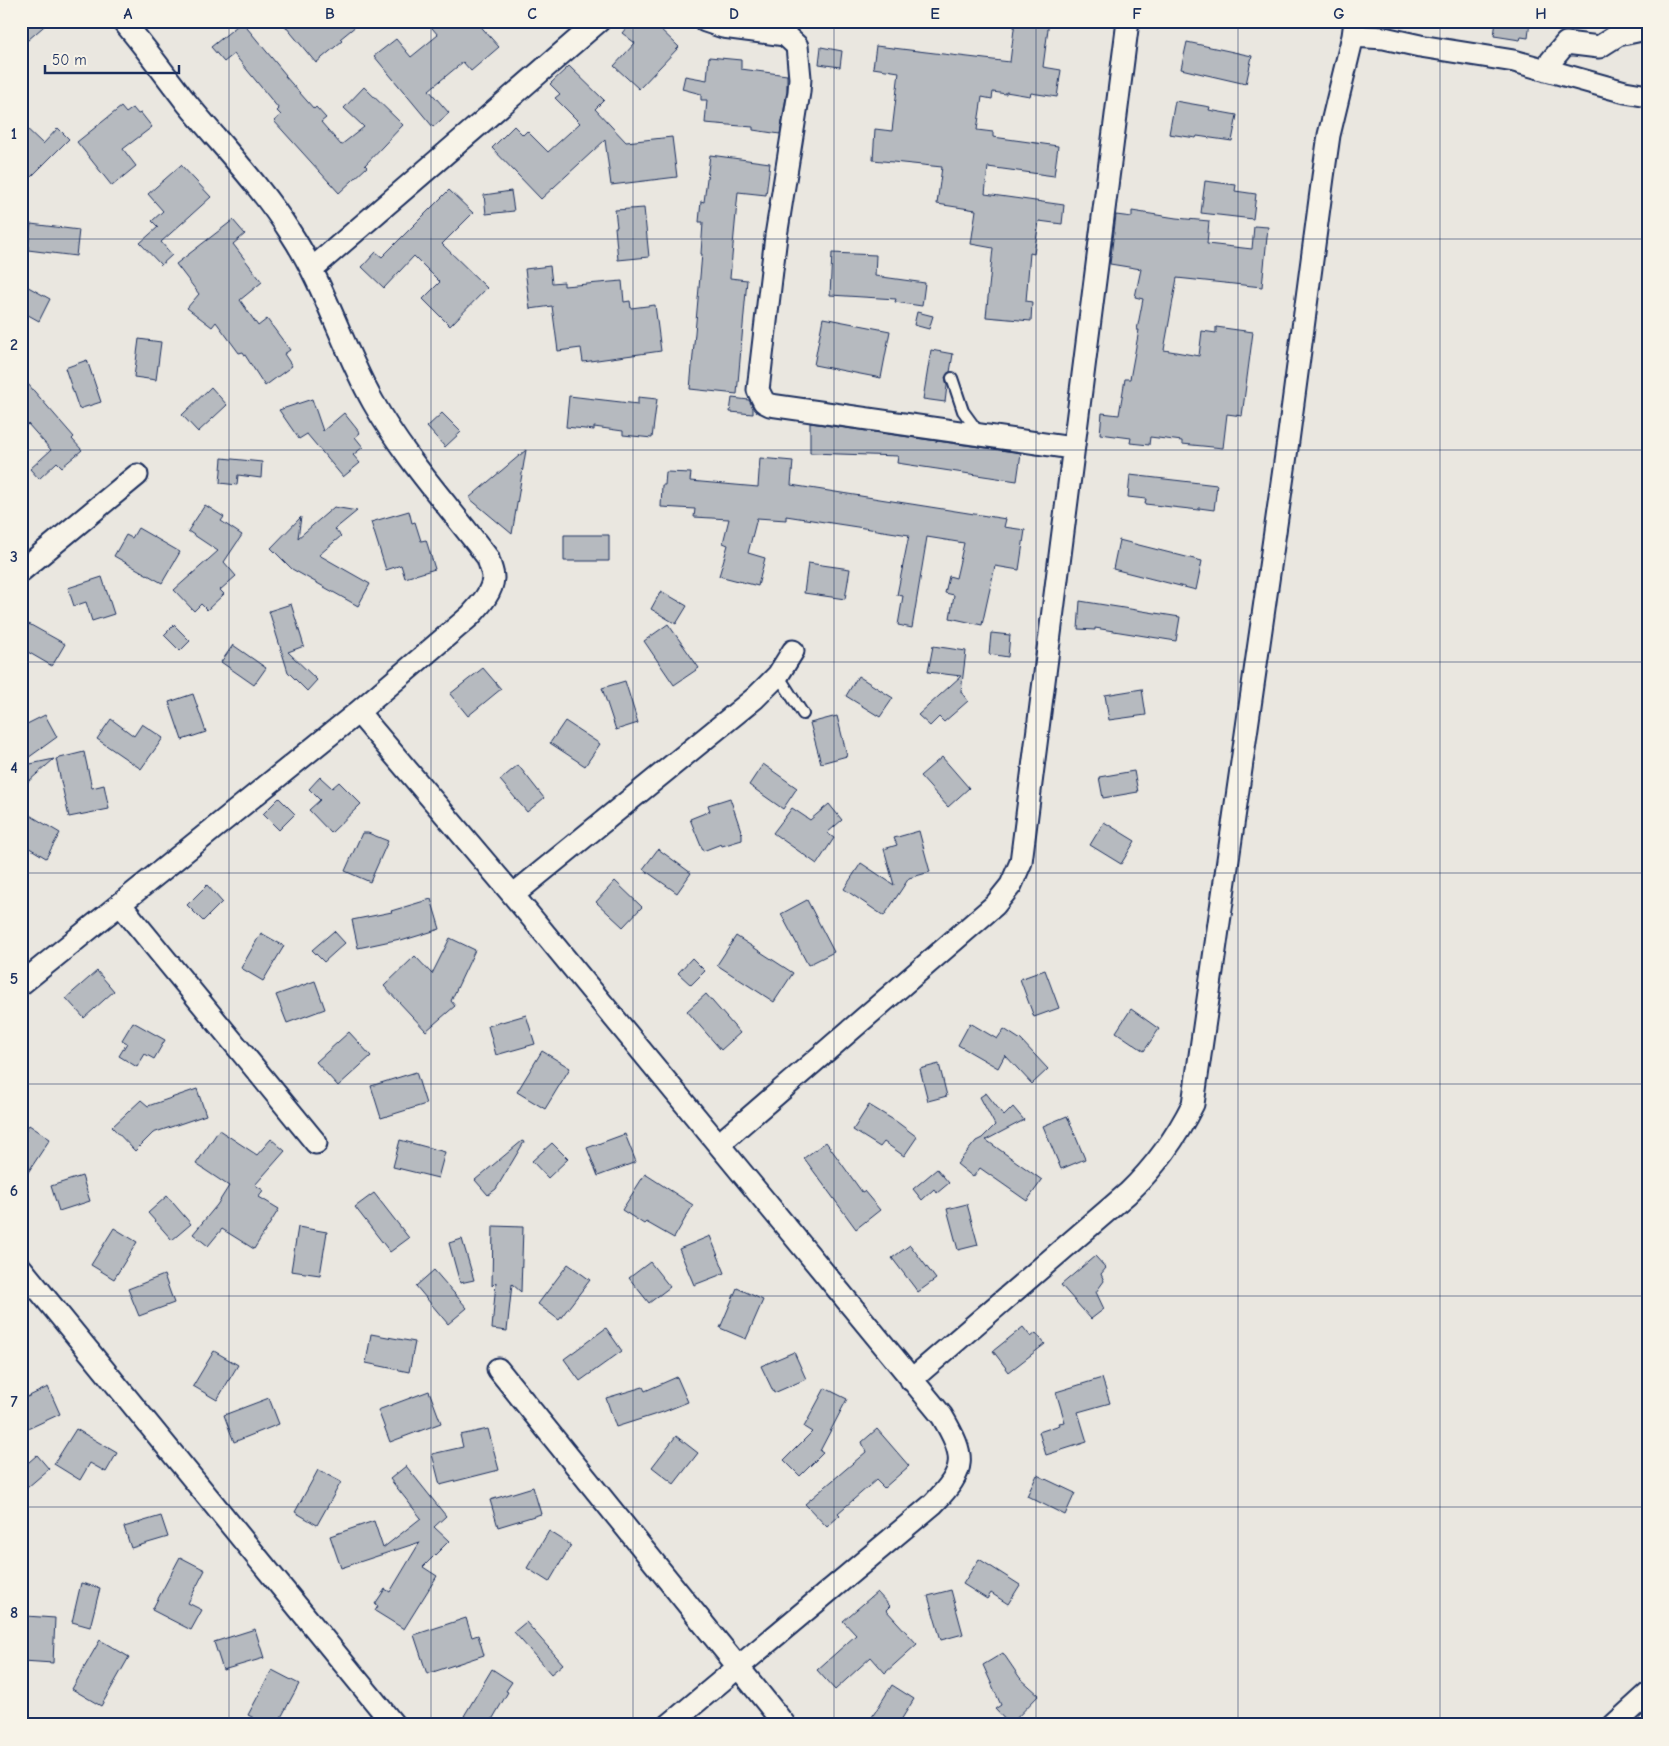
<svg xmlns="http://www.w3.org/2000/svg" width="1669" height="1746" viewBox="0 0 1669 1746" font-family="'Comic Neue',sans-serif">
  <rect width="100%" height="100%" fill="#eae7e0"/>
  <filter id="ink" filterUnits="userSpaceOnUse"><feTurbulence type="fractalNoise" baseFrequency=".02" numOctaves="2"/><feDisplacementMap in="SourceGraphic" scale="10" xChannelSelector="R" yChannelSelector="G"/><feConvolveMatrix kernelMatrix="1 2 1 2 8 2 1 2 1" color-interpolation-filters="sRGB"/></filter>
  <g filter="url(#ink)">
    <path fill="#b6babf" stroke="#1b2f5e" d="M 21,21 L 50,21 L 21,46 Z
      M 281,21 L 362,21 L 340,39 L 342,41 L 316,63 Z
      M 426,21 L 476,21 L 499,47 L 471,71 L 463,62 L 429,90 L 449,113 L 433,127 L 374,56 L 396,39 L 411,57 L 438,35 Z
      M 632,21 L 640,21 L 649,29 L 654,23 L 679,47 L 639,89 L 614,66 L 635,43 L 622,33 Z
      M 1015,21 L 1049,21 L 1043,67 L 1061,70 L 1057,97 L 1031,93 L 1030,96 L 1006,92 L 1006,94 L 993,92 L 992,99 L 982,97 L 977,130 L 993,132 L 993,137 L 1058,146 L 1054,176 L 988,167 L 985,194 L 1064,205 L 1062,224 L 1039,221 L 1034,254 L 1030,253 L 1026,301 L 1032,302 L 1031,321 L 986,317 L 993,248 L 971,244 L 976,210 L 937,204 L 942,167 L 873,160 L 875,129 L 892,131 L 899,72 L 873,68 L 876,46 L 1010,62 Z
      M 1496,21 L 1530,21 L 1528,38 L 1521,37 L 1520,40 L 1494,36 Z
      M 242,22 L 286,75 L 285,76 L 314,109 L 316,107 L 326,118 L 321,122 L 341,145 L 364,127 L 344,108 L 364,87 L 403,125 L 365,165 L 367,167 L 339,193 L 274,121 L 281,115 L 277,111 L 279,109 L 234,54 L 224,62 L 211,47 Z
      M 1187,42 L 1252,56 L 1246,84 L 1181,69 Z
      M 821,47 L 842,51 L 840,67 L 819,64 Z
      M 709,57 L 741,60 L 741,69 L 787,75 L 787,91 L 780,134 L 753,130 L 753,127 L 705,123 L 707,100 L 701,100 L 701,94 L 682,89 L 685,76 L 707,80 Z
      M 569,66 L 604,100 L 595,109 L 626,142 L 672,137 L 677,177 L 611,185 L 605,140 L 541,199 L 492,148 L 514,126 L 523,135 L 527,131 L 548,152 L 580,123 L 555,98 L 560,94 L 550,84 Z
      M 1175,101 L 1210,107 L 1209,110 L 1237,115 L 1232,141 L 1197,136 L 1196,138 L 1169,134 Z
      M 121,107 L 126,113 L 133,108 L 138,114 L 141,113 L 152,127 L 123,149 L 136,166 L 112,186 L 77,142 Z
      M 21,123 L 43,144 L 58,128 L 69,139 L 21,187 Z
      M 710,155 L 770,163 L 766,195 L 738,192 L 730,278 L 747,280 L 737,394 L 690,389 L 702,254 L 701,254 L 703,222 L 699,222 L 701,201 L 704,202 Z
      M 181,165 L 211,197 L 161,242 L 172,255 L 161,265 L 140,243 L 158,227 L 152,221 L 163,211 L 148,194 Z
      M 1205,181 L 1236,185 L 1235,191 L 1256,194 L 1253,219 L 1201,213 Z
      M 449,190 L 473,213 L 442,244 L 487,288 L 450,326 L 423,299 L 440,282 L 414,256 L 384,288 L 362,267 L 376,252 L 382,257 Z
      M 511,191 L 514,211 L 486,214 L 484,195 Z
      M 644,208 L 649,257 L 618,260 L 615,227 L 617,227 L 615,210 Z
      M 1132,211 L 1176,218 L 1209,221 L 1207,244 L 1252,249 L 1254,226 L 1268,227 L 1262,287 L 1177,278 L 1164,350 L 1199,356 L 1202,331 L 1216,333 L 1216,327 L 1253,332 L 1242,416 L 1227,414 L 1223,448 L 1182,444 L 1182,441 L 1150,437 L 1149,445 L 1130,443 L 1131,438 L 1100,434 L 1102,413 L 1119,415 L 1125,379 L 1130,379 L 1139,330 L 1137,330 L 1143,299 L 1135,297 L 1141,269 L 1110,264 L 1116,215 L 1132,217 Z
      M 233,220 L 245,234 L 233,244 L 262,282 L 240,300 L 258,326 L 267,319 L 290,350 L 284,354 L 292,366 L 265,386 L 243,352 L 239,353 L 216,322 L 212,327 L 187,308 L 199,294 L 176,264 Z
      M 31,224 L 79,230 L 76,256 L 28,250 Z
      M 832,253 L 876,255 L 875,276 L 925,283 L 922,306 L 895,302 L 896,299 L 830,295 Z
      M 550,266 L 552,283 L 564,282 L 564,286 L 622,281 L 624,302 L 630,301 L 631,308 L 655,305 L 661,351 L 583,362 L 581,348 L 558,351 L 552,306 L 530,309 L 525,269 Z
      M 21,283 L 50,299 L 39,321 L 21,311 Z
      M 917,312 L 933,316 L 929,329 L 914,325 Z
      M 823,318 L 890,331 L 881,378 L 814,365 Z
      M 139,339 L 161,342 L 156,380 L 134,377 Z
      M 931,350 L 953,354 L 950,372 L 945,377 L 947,386 L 945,402 L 923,399 Z
      M 87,360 L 101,402 L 79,409 L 65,368 Z
      M 21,376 L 74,437 L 72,439 L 82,450 L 62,467 L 57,462 L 39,479 L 30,469 L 51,450 L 28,424 L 21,430 Z
      M 211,387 L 227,405 L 198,432 L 182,415 Z
      M 569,396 L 638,404 L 638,397 L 657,399 L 652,438 L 623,435 L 623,431 L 594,427 L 594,430 L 566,427 Z
      M 732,398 L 749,400 L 753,408 L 753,414 L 730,412 Z
      M 312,399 L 323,431 L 344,413 L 360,433 L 355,437 L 363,447 L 353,455 L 360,463 L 343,477 L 307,434 L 299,439 L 279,410 Z
      M 442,413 L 461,432 L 445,447 L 427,427 Z
      M 810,423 L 1021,453 L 1017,481 L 897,463 L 898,456 L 810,453 Z
      M 526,450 L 512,534 L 469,498 Z
      M 222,458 L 262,462 L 261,478 L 238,475 L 237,485 L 220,483 Z
      M 760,458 L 793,461 L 791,485 L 1006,519 L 1004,527 L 1025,530 L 1019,570 L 995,566 L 982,625 L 950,618 L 954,595 L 945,593 L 949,576 L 956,578 L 964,543 L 927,537 L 912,628 L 898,625 L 903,596 L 897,595 L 909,535 L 786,516 L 786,520 L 757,518 L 748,553 L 765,558 L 758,586 L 719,576 L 728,545 L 723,543 L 729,519 L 694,517 L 695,509 L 661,507 L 662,485 L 665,485 L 666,472 L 691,473 L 690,481 L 758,487 Z
      M 1130,475 L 1217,485 L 1214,510 L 1199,508 L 1199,510 L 1145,504 L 1146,499 L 1128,497 Z
      M 205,505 L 224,517 L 221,521 L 242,535 L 224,562 L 236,576 L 220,590 L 224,594 L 207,610 L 201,604 L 194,611 L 174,590 L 218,551 L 188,531 Z
      M 334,507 L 357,511 L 335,529 L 341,536 L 319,555 L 370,584 L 358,606 L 292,569 L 271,548 L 301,517 L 298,538 Z
      M 409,511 L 412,523 L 415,522 L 421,541 L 426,540 L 435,569 L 405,578 L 401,565 L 386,570 L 371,522 Z
      M 138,528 L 180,552 L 162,583 L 114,556 L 126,535 L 132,538 Z
      M 564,535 L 609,535 L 609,561 L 564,561 Z
      M 1119,540 L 1202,561 L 1196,590 L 1113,569 Z
      M 808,563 L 850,569 L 845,599 L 804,593 Z
      M 102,577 L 114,614 L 92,621 L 86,602 L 74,606 L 68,588 Z
      M 661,591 L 687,606 L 676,624 L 651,609 Z
      M 1080,601 L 1180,617 L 1176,641 L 1095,628 L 1095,630 L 1078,629 Z
      M 291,604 L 304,646 L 288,652 L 317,680 L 307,691 L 288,672 L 269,611 Z
      M 29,624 L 65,644 L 52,666 L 21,648 L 21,638 Z
      M 668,624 L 699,668 L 674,685 L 644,641 Z
      M 174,625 L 190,641 L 180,651 L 164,635 Z
      M 991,633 L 1010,635 L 1008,657 L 989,654 Z
      M 233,645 L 266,668 L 254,685 L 221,662 Z
      M 933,646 L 966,651 L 961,692 L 968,701 L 944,722 L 939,717 L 930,726 L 918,715 L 961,676 L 928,672 Z
      M 483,668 L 501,689 L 468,716 L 450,694 Z
      M 858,676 L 893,698 L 880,717 L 846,696 Z
      M 625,681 L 638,723 L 616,730 L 602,688 Z
      M 1142,689 L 1146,715 L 1109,720 L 1105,695 Z
      M 193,694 L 206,732 L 182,740 L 169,702 Z
      M 45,715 L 57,737 L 21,763 L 21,727 Z
      M 837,716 L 847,756 L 821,763 L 810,723 Z
      M 111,719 L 134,736 L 142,724 L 163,738 L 141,769 L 97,739 Z
      M 565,721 L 600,744 L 585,766 L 550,743 Z
      M 84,752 L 92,788 L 104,785 L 109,809 L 69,817 L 56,759 Z
      M 942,757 L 969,788 L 948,807 L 920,776 Z
      M 54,759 L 21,788 L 21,766 Z
      M 763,764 L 797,788 L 783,809 L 749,785 Z
      M 518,765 L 544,798 L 527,812 L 500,780 Z
      M 1134,771 L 1138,792 L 1103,798 L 1099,777 Z
      M 320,777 L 332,788 L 339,782 L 361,804 L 331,833 L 309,810 L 320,800 L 309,789 Z
      M 279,798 L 295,814 L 279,830 L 263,814 Z
      M 730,798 L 742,834 L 742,840 L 722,846 L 721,844 L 703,851 L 690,819 L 710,811 L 708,805 Z
      M 829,804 L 842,820 L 827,833 L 834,838 L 817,864 L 773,833 L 792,808 L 810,820 Z
      M 21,810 L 60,833 L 46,858 L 21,843 Z
      M 1104,822 L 1135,841 L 1121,864 L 1090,845 Z
      M 919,831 L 930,872 L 909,878 L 884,916 L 844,889 L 861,863 L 894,885 L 884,849 L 897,845 L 894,838 Z
      M 362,833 L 368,833 L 388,841 L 370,882 L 345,871 Z
      M 658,849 L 691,873 L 677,893 L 643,869 Z
      M 615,881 L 642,907 L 623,927 L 596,902 Z
      M 207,885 L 222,902 L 203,921 L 187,905 Z
      M 431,899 L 440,929 L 401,941 L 400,939 L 358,948 L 352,920 L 392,912 L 391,911 Z
      M 807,900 L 834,952 L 808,965 L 781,914 Z
      M 334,931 L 345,943 L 324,962 L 312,950 Z
      M 261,933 L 284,946 L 263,981 L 241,968 Z
      M 736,936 L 793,973 L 774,1002 L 717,965 Z
      M 450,938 L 475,950 L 451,1001 L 455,1006 L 426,1031 L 384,986 L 415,956 L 432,974 Z
      M 692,958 L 705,971 L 691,985 L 678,973 Z
      M 1045,970 L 1059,1008 L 1034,1017 L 1020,979 Z
      M 97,971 L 114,991 L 84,1018 L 66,998 Z
      M 315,981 L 325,1009 L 287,1023 L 276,995 Z
      M 706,994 L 740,1033 L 721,1050 L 687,1011 Z
      M 1131,1009 L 1159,1029 L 1144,1051 L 1116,1032 Z
      M 526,1015 L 535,1044 L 496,1055 L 488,1026 Z
      M 133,1022 L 165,1040 L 154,1059 L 145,1054 L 137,1067 L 119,1056 L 127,1043 L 122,1040 Z
      M 970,1023 L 997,1039 L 1004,1029 L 1021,1040 L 1048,1069 L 1032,1084 L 1005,1055 L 998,1068 L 958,1045 Z
      M 349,1032 L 371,1056 L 338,1086 L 316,1062 Z
      M 542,1051 L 570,1068 L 545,1109 L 517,1092 Z
      M 939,1064 L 947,1096 L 928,1101 L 920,1069 Z
      M 416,1072 L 426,1104 L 381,1118 L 371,1086 Z
      M 197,1089 L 206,1115 L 153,1133 L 135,1151 L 112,1127 L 141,1100 L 148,1106 Z
      M 986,1093 L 1004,1116 L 1013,1107 L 1024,1120 L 986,1140 L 1042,1180 L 1027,1201 L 980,1168 L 973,1177 L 957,1164 L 976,1141 L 982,1138 L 995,1125 L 980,1097 Z
      M 869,1105 L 897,1122 L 917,1137 L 904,1156 L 884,1142 L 880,1147 L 853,1130 Z
      M 1067,1116 L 1085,1159 L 1061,1169 L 1043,1126 Z
      M 29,1125 L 50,1139 L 21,1183 L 21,1137 Z
      M 219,1130 L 257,1155 L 271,1139 L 285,1151 L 255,1185 L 263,1190 L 259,1197 L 279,1209 L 254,1249 L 222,1229 L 208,1246 L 193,1234 L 217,1205 L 229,1186 L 196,1164 Z
      M 625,1134 L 636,1162 L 598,1176 L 587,1148 Z
      M 400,1140 L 445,1152 L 438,1178 L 393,1167 Z
      M 522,1141 L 524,1142 L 496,1189 L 488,1195 L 475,1180 Z
      M 826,1142 L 862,1192 L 864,1191 L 880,1210 L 856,1229 L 804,1158 Z
      M 552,1143 L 568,1159 L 548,1178 L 532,1161 Z
      M 937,1169 L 949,1183 L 937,1193 L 934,1189 L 922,1200 L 913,1189 Z
      M 645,1174 L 693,1205 L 674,1238 L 646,1222 L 644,1224 L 622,1210 Z
      M 82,1176 L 90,1201 L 59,1211 L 51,1186 Z
      M 374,1193 L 409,1238 L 390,1252 L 355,1207 Z
      M 167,1196 L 191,1224 L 172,1240 L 148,1213 Z
      M 967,1204 L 978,1245 L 958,1250 L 947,1209 Z
      M 493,1226 L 523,1227 L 521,1292 L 512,1284 L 507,1331 L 492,1329 L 496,1282 L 492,1286 Z
      M 298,1227 L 327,1232 L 320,1275 L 291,1271 Z
      M 114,1228 L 137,1242 L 114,1279 L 91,1265 Z
      M 710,1236 L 725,1273 L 694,1285 L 679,1249 Z
      M 462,1239 L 474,1280 L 460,1283 L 449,1243 Z
      M 910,1245 L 936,1279 L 918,1292 L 892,1258 Z
      M 1095,1256 L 1106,1268 L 1101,1274 L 1104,1281 L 1096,1292 L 1104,1309 L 1091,1319 L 1061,1285 Z
      M 650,1262 L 670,1287 L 649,1303 L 629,1278 Z
      M 568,1264 L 590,1280 L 559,1320 L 538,1304 Z
      M 434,1270 L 467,1308 L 448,1324 L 416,1286 Z
      M 164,1275 L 174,1303 L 139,1316 L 128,1289 Z
      M 737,1288 L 763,1300 L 746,1339 L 720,1328 Z
      M 1023,1327 L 1031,1337 L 1036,1333 L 1045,1344 L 1009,1372 L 993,1351 Z
      M 606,1328 L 622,1351 L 580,1381 L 564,1359 Z
      M 371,1334 L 415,1342 L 409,1372 L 366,1363 Z
      M 214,1351 L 238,1365 L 217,1400 L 193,1386 Z
      M 794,1352 L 806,1379 L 774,1393 L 761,1366 Z
      M 677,1377 L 688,1402 L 663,1412 L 616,1427 L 606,1398 L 643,1387 L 645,1391 Z
      M 1102,1378 L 1110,1403 L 1078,1412 L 1087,1442 L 1046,1455 L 1039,1432 L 1060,1425 L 1059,1423 L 1065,1422 L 1056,1392 Z
      M 48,1387 L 60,1414 L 21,1432 L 21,1400 Z
      M 825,1388 L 847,1399 L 820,1451 L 823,1453 L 800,1476 L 784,1460 L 812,1432 L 804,1427 Z
      M 429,1391 L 441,1423 L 390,1442 L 378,1410 Z
      M 269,1398 L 279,1424 L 234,1442 L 224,1415 Z
      M 76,1429 L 117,1453 L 106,1472 L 90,1463 L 80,1480 L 54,1464 Z
      M 488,1429 L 499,1470 L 440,1485 L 432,1454 L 463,1447 L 460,1435 Z
      M 877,1429 L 909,1466 L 884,1488 L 876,1480 L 838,1513 L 840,1515 L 827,1527 L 805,1504 L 866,1452 L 862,1442 Z
      M 676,1436 L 698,1453 L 674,1484 L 652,1467 Z
      M 37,1455 L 49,1469 L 21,1493 L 21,1469 Z
      M 406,1466 L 446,1516 L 434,1527 L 449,1541 L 423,1567 L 437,1576 L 404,1629 L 375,1611 L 378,1606 L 375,1604 L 385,1589 L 390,1592 L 420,1542 L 341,1568 L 330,1536 L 374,1521 L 383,1548 L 421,1518 L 390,1479 Z
      M 318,1470 L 341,1482 L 317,1525 L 295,1512 Z
      M 1037,1475 L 1075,1493 L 1065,1515 L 1027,1496 Z
      M 533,1487 L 541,1514 L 498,1527 L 490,1500 Z
      M 161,1516 L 168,1537 L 131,1548 L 124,1527 Z
      M 549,1531 L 571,1545 L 549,1582 L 527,1568 Z
      M 180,1557 L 205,1570 L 188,1603 L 202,1610 L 191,1630 L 152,1610 Z
      M 979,1559 L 1020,1585 L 1008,1604 L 991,1593 L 987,1599 L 963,1584 Z
      M 81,1583 L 100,1588 L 90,1627 L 72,1622 Z
      M 951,1590 L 963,1634 L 941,1640 L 928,1596 Z
      M 877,1592 L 890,1606 L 886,1610 L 917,1644 L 885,1673 L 871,1657 L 835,1690 L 817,1670 L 856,1635 L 843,1621 Z
      M 26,1616 L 55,1618 L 53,1663 L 23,1661 Z
      M 466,1618 L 472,1637 L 478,1635 L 484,1655 L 427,1674 L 414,1635 Z
      M 526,1622 L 563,1664 L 551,1674 L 514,1632 Z
      M 255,1629 L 264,1658 L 223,1670 L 214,1642 Z
      M 100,1640 L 129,1657 L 101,1706 L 72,1689 Z
      M 1003,1653 L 1020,1678 L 1039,1695 L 1010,1725 L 995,1709 L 1001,1705 L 983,1665 Z
      M 492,1669 L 512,1682 L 506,1691 L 508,1692 L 489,1725 L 479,1725 L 464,1716 Z
      M 272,1670 L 299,1684 L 277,1725 L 250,1725 L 254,1718 L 248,1715 Z
      M 892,1685 L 914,1699 L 898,1725 L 867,1725 Z"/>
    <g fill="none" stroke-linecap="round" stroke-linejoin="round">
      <g stroke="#1b2f5e" stroke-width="14">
        <path id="service" d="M 952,378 L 963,411 L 979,433
          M 778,675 L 803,714"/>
      </g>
      <g stroke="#1b2f5e" stroke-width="25">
        <path id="minor" d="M 705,21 L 723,27 L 785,35 L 797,46 L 800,78 L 799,92 L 776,236 L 758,390 L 764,402 L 770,405 L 1072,448
          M 1353,36 L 1384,38 L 1420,46 L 1514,61 L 1625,92 L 1648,96
          M 1546,70 L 1551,61 L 1566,43 L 1599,47 L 1618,35 L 1637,31 L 1641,21
          M 313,268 L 599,21
          M 21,571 L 137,475
          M 358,712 L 513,895 L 942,1416 C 966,1457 967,1469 933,1504 L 669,1725
          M 513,895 L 755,698 L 778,675 L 793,651
          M 120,904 L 316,1143
          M 21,984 L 358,712 L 470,616 C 480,605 492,593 493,578 C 493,571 489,564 488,558 C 449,506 405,459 373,402 C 342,347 325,285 290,232 C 260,185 221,145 186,102 C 165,75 145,47 123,21
          M 719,1144 L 995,905 L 1011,885 L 1021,862 L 1128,21
          M 21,1268 L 394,1725
          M 498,1369 L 785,1725
          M 911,1380 L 1128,1193 C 1154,1168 1177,1136 1193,1104 L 1288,441 L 1323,177 L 1329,135 L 1353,36 L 1355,21
          M 1614,1725 L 1648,1694"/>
      </g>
      <use href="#service" stroke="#f7f3e8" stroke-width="10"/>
      <use href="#minor" stroke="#f7f3e8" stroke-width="21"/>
    </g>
  </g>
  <path fill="none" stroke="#1b2f5e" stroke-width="1" stroke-opacity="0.55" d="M 229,21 L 229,1725M 431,21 L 431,1725M 633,21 L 633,1725M 834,21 L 834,1725M 1036,21 L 1036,1725M 1238,21 L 1238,1725M 1440,21 L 1440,1725M 21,239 L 1648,239M 21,450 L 1648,450M 21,662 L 1648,662M 21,873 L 1648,873M 21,1084 L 1648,1084M 21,1296 L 1648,1296M 21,1507 L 1648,1507"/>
  <rect width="1669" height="1746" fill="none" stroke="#f7f3e8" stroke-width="55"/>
  <path d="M45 65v8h134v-8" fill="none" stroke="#1b2f5e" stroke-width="2.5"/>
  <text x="52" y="65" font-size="15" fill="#1b2f5e" stroke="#f7f3e8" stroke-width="4" paint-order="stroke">50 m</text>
  <rect x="28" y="28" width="1614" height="1690" fill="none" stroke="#1b2f5e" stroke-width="2"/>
  <g font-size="16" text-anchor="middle" font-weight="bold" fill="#1b2f5e">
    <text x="128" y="19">A</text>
    <text x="330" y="19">B</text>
    <text x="532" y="19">C</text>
    <text x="734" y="19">D</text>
    <text x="935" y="19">E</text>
    <text x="1137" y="19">F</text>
    <text x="1339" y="19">G</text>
    <text x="1541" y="19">H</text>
    <text x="14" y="139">1</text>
    <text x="14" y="350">2</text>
    <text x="14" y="562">3</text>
    <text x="14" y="773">4</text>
    <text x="14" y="984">5</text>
    <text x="14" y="1196">6</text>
    <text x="14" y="1407">7</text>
    <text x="14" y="1618">8</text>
  </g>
</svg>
